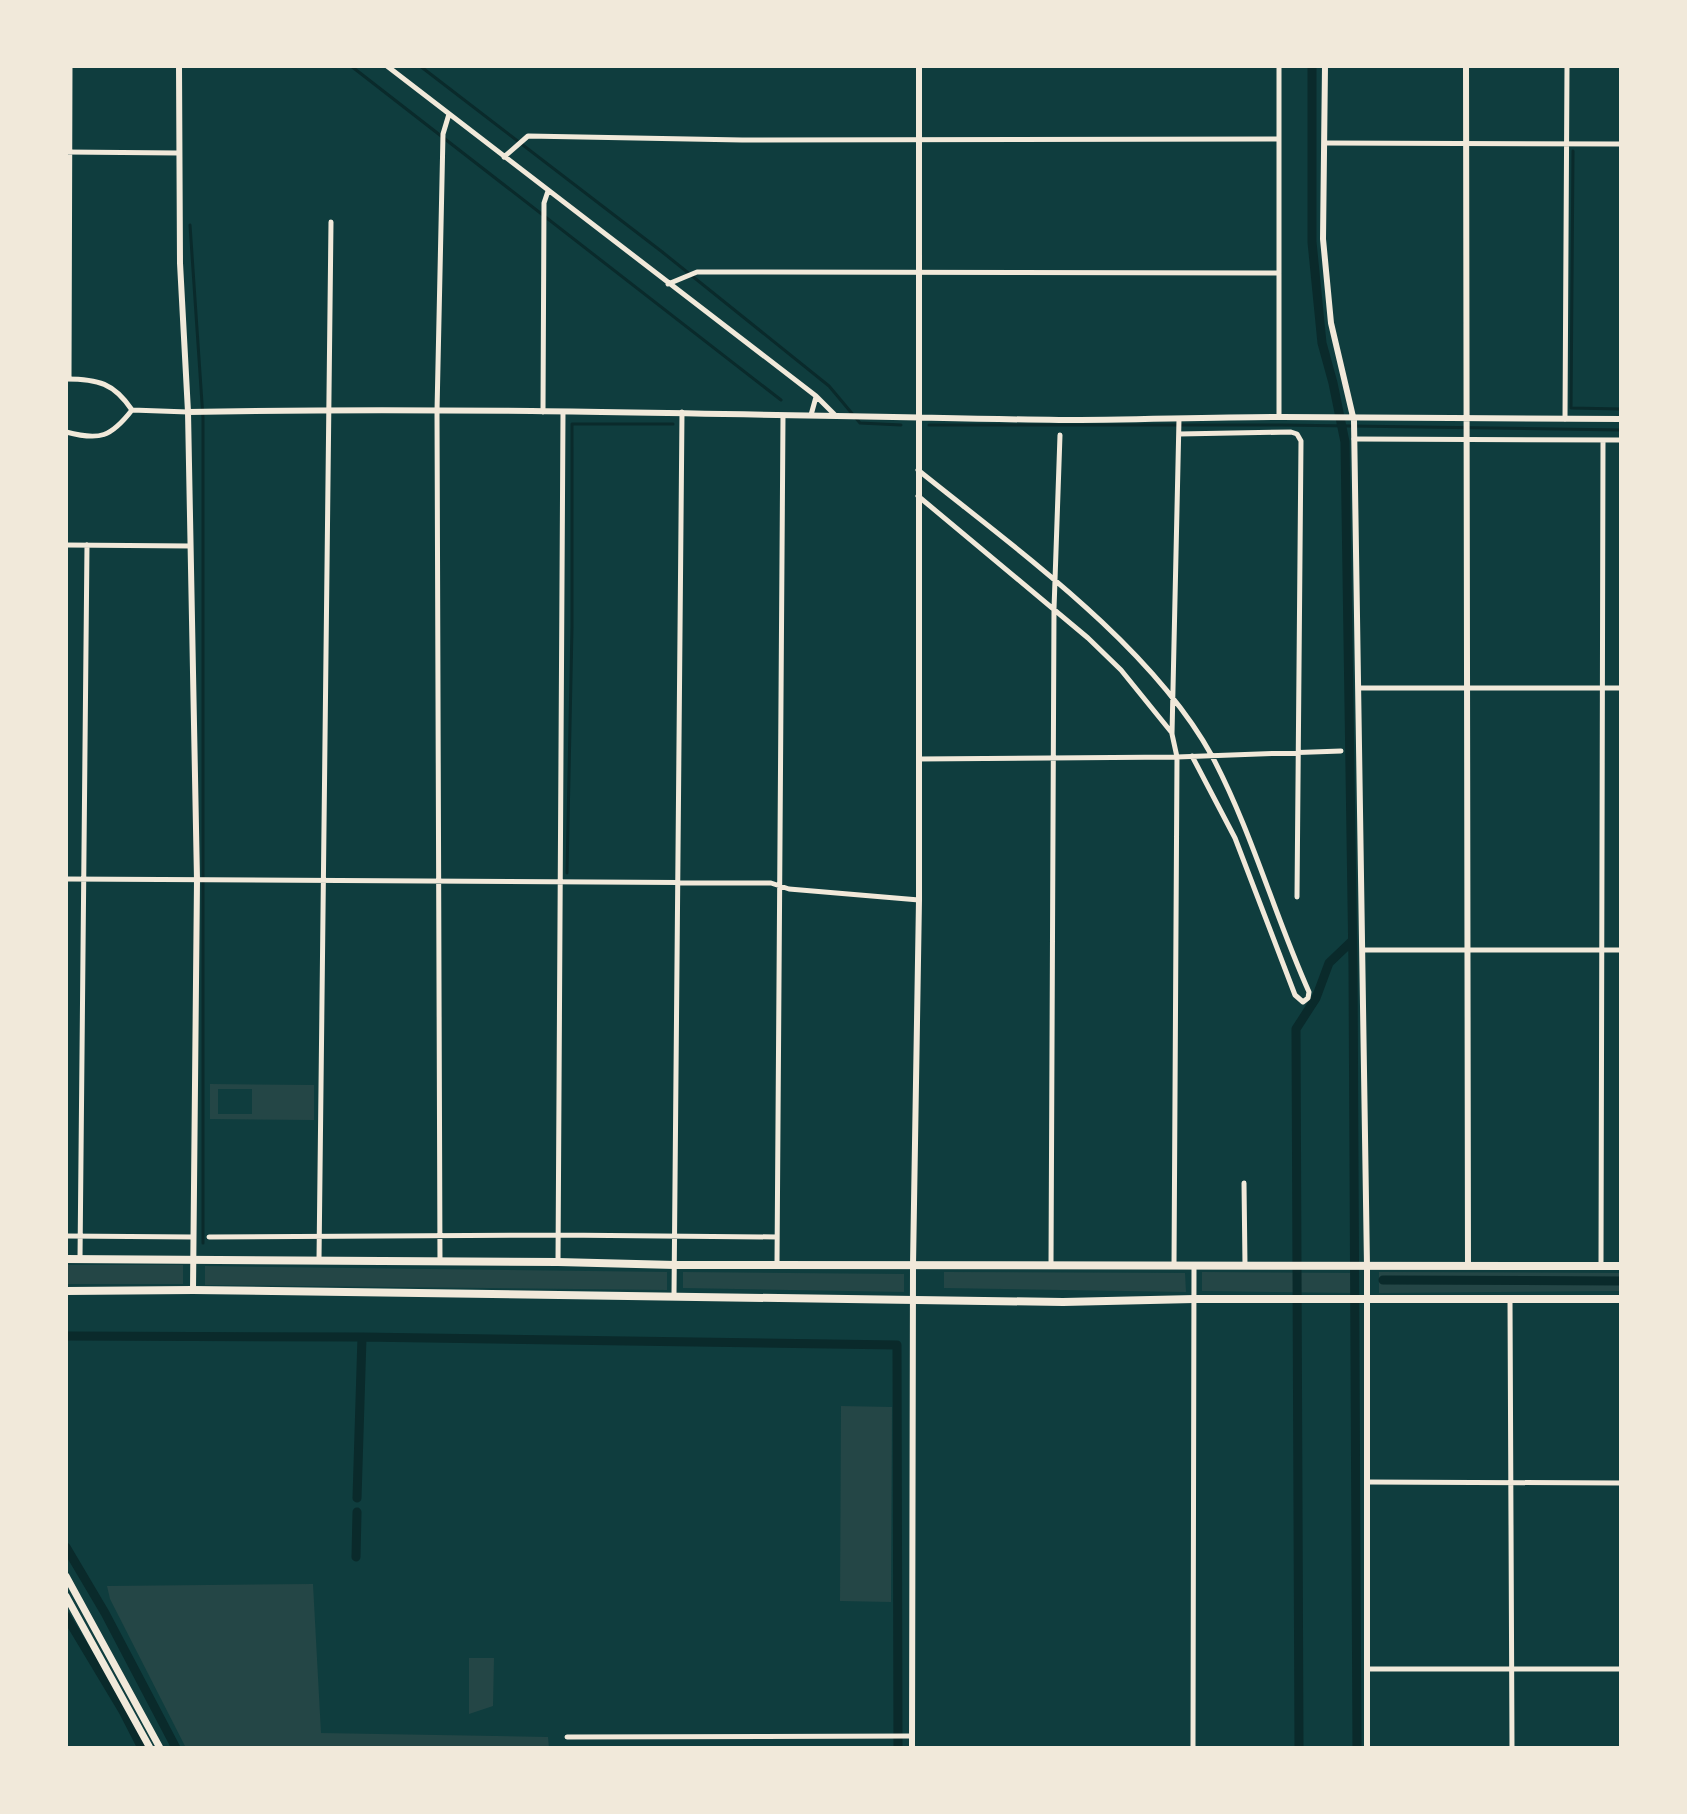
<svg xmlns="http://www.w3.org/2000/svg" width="1687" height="1814" viewBox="0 0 1687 1814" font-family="Rubik,sans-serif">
  <rect width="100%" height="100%" fill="#0f3d3e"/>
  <path fill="#244646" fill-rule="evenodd" d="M 210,1084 L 314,1085 L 314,1120 L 210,1119 ZM 218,1089 L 252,1089 L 252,1114 L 218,1114 Z
    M 66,1265 L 183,1265 L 183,1284 L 66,1284 Z
    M 205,1266 L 667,1272 L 667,1290 L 205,1285 Z
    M 683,1272 L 904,1274 L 904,1292 L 683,1288 Z
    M 944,1272 L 1185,1273 L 1186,1292 L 944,1288 Z
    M 1202,1272 L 1357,1273 L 1357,1293 L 1202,1291 Z
    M 1379,1272 L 1621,1273 L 1621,1291 L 1379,1293 Z
    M 841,1406 L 892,1407 L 891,1602 L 840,1601 Z
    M 313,1584 L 321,1733 L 548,1737 L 549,1748 L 186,1748 L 110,1599 L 107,1586 Z
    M 469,1658 L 494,1658 L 493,1706 L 469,1714 Z"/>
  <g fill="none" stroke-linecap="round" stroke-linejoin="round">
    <path stroke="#0a2a2b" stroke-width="3" d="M 351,66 L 781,400
      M 420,66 L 661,251 L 829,386 L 860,423 L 901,425
      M 1573,151 L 1571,408 L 1621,409
      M 190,225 L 203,418 L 203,1243
      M 929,425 L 1281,425 L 1621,430
      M 567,873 L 572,627 L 572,424 L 673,424"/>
    <path stroke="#0a2a2b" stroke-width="9" d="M 1312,66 L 1312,242 L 1322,343 L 1333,383 L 1345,442 L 1353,966 L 1357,1748
      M 1383,1280 L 1621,1281
      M 66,1336 L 362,1337
      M 357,1498 L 362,1337 L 897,1345 L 898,1748
      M 66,1547 L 105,1613 L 176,1748
      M 356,1557 L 357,1512
      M 66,1616 L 123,1711 L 142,1748
      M 1299,1748 L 1296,1029 L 1316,998 L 1329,963 L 1352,941"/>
    <path stroke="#f1e9da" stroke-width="5" d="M 387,66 L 816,396 L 835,415
      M 1279,66 L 1279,417
      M 1325,143 L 1621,144
      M 66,152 L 178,153
      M 504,157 L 528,136 L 742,140 L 1278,139
      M 668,284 L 697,272 L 1279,273
      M 66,379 C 98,379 114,383 132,410
      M 69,379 L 70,66
      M 132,410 L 188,412
      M 543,412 L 544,203 L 548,191
      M 811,415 L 816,397
      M 1565,419 L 1567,66
      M 66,432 C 100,441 111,437 132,410
      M 1179,434 L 1291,432 L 1297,434 L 1301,441 L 1297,897
      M 1354,439 L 1621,440
      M 918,470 C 1016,549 1151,645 1212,756 C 1252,832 1274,914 1309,992 L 1308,998 L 1303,1002 L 1295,995 L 1235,838 L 1192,756
      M 918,496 L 1088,638 L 1121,670 L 1172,733
      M 66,545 L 190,546
      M 1359,688 L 1621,688
      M 919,759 L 1177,757 L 1341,751
      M 66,879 L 771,883 L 789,889 L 919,900
      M 1363,950 L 1621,950
      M 1244,1183 L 1245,1265
      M 66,1236 L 193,1237
      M 209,1237 L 558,1235 L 777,1237
      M 80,1259 L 87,545
      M 319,1260 L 331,222
      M 440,1262 L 437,411 L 443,134 L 449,114
      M 558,1262 L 563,412
      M 777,1264 L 783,416
      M 1051,1265 L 1054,609 L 1060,435
      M 1174,1265 L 1177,757 L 1172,734 L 1179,419
      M 1601,1265 L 1603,440
      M 674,1295 L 682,412
      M 1510,1299 L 1512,1748
      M 1367,1482 L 1621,1483
      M 1367,1669 L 1621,1669
      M 567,1737 L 912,1736
      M 1193,1748 L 1194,1266"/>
    <path stroke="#f1e9da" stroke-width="6" d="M 179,66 L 180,263 L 188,412 L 197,880 L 193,1290
      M 1325,66 L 1323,239 L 1331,323 L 1354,421 L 1367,1266 L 1367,1748
      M 1466,66 L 1468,1266
      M 188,412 C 478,406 769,416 1059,420 C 1134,420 1208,417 1282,417 C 1395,417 1508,419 1621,419
      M 912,1748 L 913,1265 L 919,900 L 919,66"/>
    <path stroke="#f1e9da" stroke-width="7" d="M 66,1576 L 160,1748
      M 66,1596 L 150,1748"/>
    <path stroke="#f1e9da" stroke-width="8" d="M 66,1259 L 558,1262 L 675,1265 L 1621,1266
      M 66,1291 L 193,1290 L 1063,1302 L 1194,1299 L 1621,1299"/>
  </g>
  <rect width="1687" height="1814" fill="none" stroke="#f1e9da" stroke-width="136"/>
</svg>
